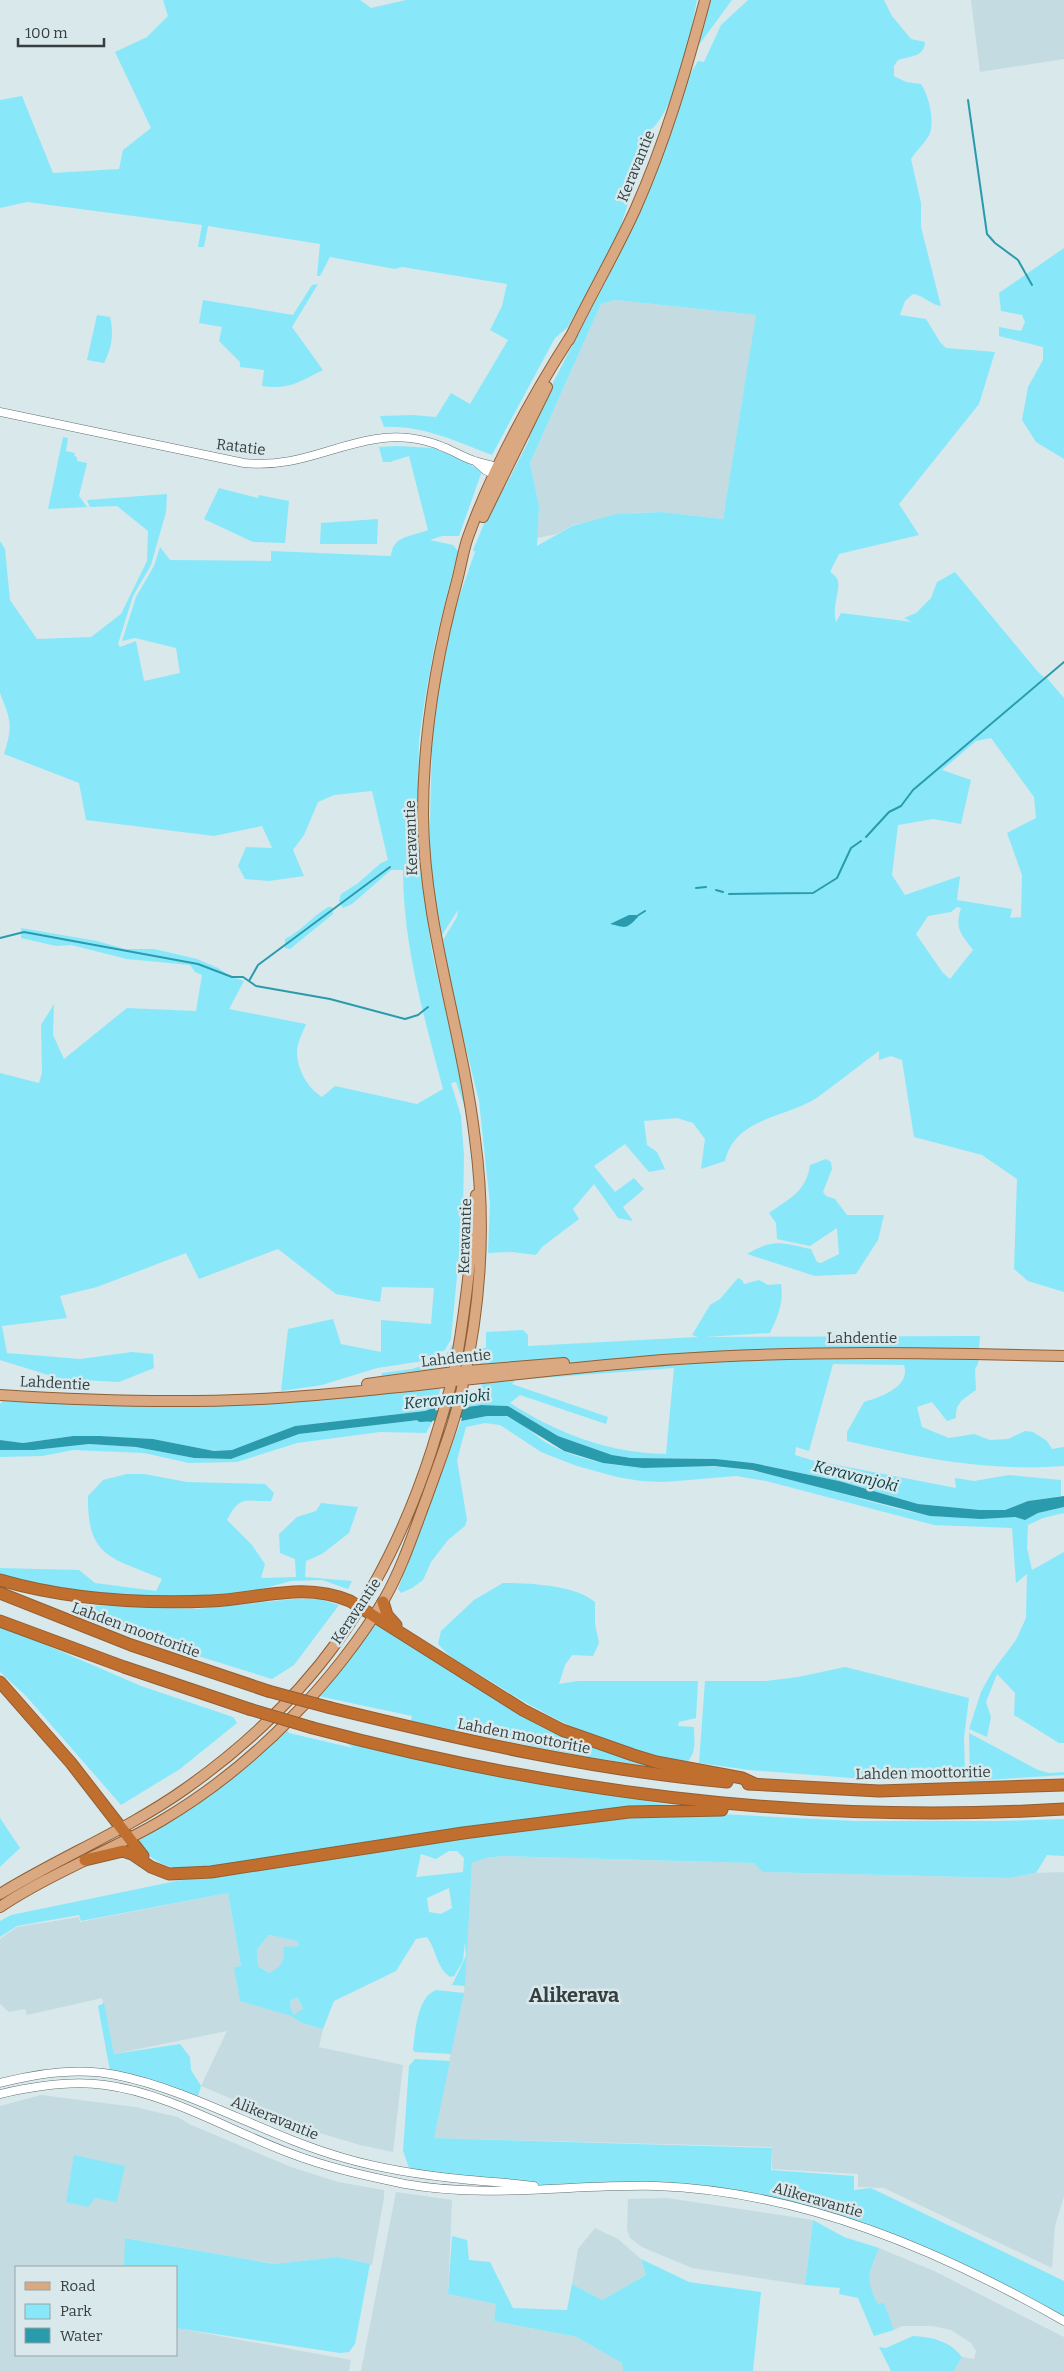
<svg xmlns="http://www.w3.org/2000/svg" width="1064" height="2371" viewBox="0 0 1064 2371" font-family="Bitter,serif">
  <rect width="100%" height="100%" fill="#d8e8eb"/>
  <path fill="#c4dce1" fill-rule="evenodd" d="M 971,0 L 1064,0 L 1064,59 L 980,72 Z
    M 615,300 L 757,315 L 723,519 L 661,512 L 632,513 L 573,525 L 557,534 L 537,538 L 539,505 L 530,463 L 601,304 Z
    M 503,1856 L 754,1863 L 762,1872 L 1009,1878 L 1036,1873 L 1064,1872 L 1064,2196 L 1055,2226 L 1052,2268 L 884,2188 L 858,2187 L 858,2174 L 772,2169 L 772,2147 L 433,2138 L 464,1990 L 472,1863 L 486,1858 Z
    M 228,1893 L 241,1966 L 234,1967 L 273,2010 L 291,2016 L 302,2023 L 323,2029 L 319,2047 L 403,2065 L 393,2152 L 360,2145 L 299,2127 L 201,2086 L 227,2031 L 114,2054 L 102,1998 L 27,2015 L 25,2009 L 9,2012 L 0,2004 L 0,1939 L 17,1927 L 79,1917 L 80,1922 Z
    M 269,1935 L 297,1941 L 299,1946 L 285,1959 L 279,1969 L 271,1973 L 258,1966 L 257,1949 Z
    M 297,1997 L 303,2010 L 294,2016 L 290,2006 L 291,2000 Z
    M 41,2095 L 135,2107 L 178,2117 L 189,2124 L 291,2167 L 338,2182 L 384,2190 L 384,2198 L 372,2265 L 338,2257 L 275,2264 L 126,2238 L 124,2267 L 16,2267 L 16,2355 L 176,2355 L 176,2328 L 351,2360 L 349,2371 L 0,2371 L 0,2106 ZM 124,2166 L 117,2201 L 95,2198 Z
    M 396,2192 L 452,2200 L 448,2294 L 497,2304 L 494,2321 L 577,2337 L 623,2363 L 623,2371 L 361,2371 Z
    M 667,2198 L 813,2220 L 805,2285 L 692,2268 L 642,2247 L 630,2238 L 627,2229 L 628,2199 Z
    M 595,2228 L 618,2239 L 641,2259 L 646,2275 L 602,2300 L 572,2284 L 578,2249 Z
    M 879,2248 L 934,2271 L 1064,2337 L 1064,2371 L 954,2371 L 962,2357 L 974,2359 L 976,2351 L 971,2343 L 951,2330 L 932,2326 L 902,2326 L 894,2330 L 884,2304 L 878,2304 L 868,2284 L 869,2275 Z"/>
  <path fill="#88e8fa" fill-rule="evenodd" d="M 163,0 L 360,0 L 371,8 L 406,0 L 697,0 C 690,35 677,112 647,133 L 648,144 L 619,231 L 568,327 L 555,338 L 492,455 C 457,442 423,425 384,427 L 380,416 L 412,415 L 436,417 L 451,393 L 470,404 L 508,340 L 490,330 L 502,306 L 507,284 L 402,267 L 395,269 L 330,257 L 320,276 L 317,276 L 320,244 L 208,226 L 204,247 L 198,247 L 202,225 L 27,202 L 0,208 L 0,100 L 22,96 L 53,173 L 119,169 L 123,150 L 151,128 L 115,52 L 147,37 L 168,16 Z
    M 708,0 L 732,0 L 696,49 Z
    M 748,0 L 884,0 L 892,16 L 911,39 L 925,42 C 924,57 911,56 898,60 L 894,66 L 894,76 L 906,82 L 921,84 C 929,95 936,125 928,137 C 923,145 916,151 911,159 L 921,203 L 921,227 L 941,306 C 931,305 925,296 913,294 L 905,301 L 900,315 L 926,319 L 940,342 L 946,348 L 995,352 L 979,404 L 899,504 L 919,535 L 839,554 L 830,572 C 833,574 837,577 838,581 C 840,592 832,605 836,622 L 841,613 L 912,622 L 904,618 L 916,613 L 931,598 L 937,582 L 955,572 L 1038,672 L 1045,678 L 1011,707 L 1047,678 L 1064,698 L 1064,1292 L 1028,1281 L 1014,1269 L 1017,1179 L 982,1155 L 914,1137 L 902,1060 L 891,1056 L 879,1060 L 879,1051 C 858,1066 839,1082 818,1097 C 787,1118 735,1117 725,1161 L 701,1169 L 705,1139 L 693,1123 L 677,1118 L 644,1121 L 647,1145 L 657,1152 L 665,1169 L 649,1172 L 625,1144 L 594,1166 L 615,1192 L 634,1178 L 644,1189 L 623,1207 L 633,1221 L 618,1218 L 594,1184 L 573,1209 L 579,1219 L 542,1247 L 536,1255 L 512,1252 L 488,1253 L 490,1204 L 479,1101 L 452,992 L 443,940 L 457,917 L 458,910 L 442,935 L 439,936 L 429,858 L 432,744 L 436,701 L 455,609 L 475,552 L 473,550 L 497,493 L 500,489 L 505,487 L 529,440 L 528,431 L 603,286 L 650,183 L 689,76 L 698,61 L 704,62 L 721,25 ZM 615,300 L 756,315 L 723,519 L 661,512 L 617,514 L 572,526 L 537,546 L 539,505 L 530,463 L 601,304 ZM 991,738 L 1034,797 L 1036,818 L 1007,833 L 1022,875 L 1021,917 L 1010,918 L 1012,909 L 957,900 L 960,876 L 905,895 L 892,875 L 898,825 L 933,819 L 961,824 L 971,780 L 942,770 L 976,741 ZM 957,907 L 961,908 C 954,929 962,935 973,950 L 950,979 L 943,973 L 916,934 L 928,916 L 951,912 Z
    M 1064,248 L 1064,459 L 1036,442 L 1022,420 L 1028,387 L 1043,360 L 1043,347 L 999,336 L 999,327 L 1021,331 L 1025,322 L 1022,315 L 1001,311 L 999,293 Z
    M 318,284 L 292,327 L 323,370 C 299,382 289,390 262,386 L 264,370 L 240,367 L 240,362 L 219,341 L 222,327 L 199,323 L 203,300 L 293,315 L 312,285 Z
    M 97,315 L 110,317 C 114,333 112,348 104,363 L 87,360 Z
    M 63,437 L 68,438 L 66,451 L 75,453 L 74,456 L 77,457 L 77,461 L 87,463 L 79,496 L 87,507 L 48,509 Z
    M 397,446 L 433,448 L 460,459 L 482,471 L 459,536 L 442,536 L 430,540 L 453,545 L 458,551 L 435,643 L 425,698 L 419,741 L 417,846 L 432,952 L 462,1082 L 466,1111 L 456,1082 L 451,1083 L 461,1116 L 464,1156 L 463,1213 L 451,1339 L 445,1350 L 423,1361 L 377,1368 L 322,1385 L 281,1391 L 288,1329 L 333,1319 L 341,1344 L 381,1352 L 381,1320 L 431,1324 L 434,1288 L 382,1287 L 380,1302 L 336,1294 L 278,1249 L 199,1279 L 186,1253 L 97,1287 L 60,1296 L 67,1318 L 2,1326 L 7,1353 L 80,1359 L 132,1352 L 153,1354 L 154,1368 L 119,1382 L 61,1379 L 0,1360 L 0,1073 L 39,1083 L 42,1073 L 41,1025 L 54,1004 L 53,1035 L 64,1059 L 127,1008 L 196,1011 L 202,975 L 195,972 L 190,965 L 127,959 L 71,945 L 56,946 L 21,938 L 21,928 L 97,941 L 125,949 L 154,949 L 176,954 L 197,959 L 218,968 L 232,977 L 244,981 L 229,1009 L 306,1024 C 303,1032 296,1045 297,1054 C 298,1071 308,1088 322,1097 L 335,1086 L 417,1104 L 443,1089 C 424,1016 403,945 403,870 L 391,870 L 352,904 L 343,908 L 339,901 L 341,894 L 357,884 L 381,863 L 388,860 L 372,791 L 334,795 L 318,802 L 304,835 L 293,850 L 304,876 L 269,881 L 245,879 L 238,866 L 246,847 L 272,848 L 262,826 L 214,836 L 86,820 L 79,783 L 4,754 C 13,725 11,721 0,693 L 0,541 L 5,549 L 10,600 L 37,639 L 91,637 L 121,614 L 147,561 L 148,531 L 117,506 L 90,507 L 87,500 L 167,494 L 166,512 L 151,565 L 133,596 L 118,644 L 120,647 L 136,641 L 144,681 L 180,673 L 176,648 L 135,638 L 122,641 L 136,597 L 154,566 L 160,547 L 170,560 L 271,561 L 271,551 L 391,556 C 393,535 411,537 428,530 L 409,456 L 390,462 L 383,462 L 379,447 Z
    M 219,488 L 258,498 L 259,495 L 289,501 L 285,543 L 253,542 L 204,519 Z
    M 378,519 L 377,544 L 320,544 L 321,523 Z
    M 328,907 L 332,907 L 333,914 L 290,949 L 285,948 L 285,939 C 300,932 313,916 328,907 Z
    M 826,1159 L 831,1162 L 832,1169 L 823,1192 L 826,1196 L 835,1199 L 847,1215 L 884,1215 L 878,1240 L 856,1274 L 815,1276 L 747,1254 C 775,1238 781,1243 811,1249 L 817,1262 L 821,1263 L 839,1254 L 837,1228 L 810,1246 L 777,1239 L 776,1223 L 769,1213 C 790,1198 806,1192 810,1165 Z
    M 738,1278 L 742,1280 L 744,1284 L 759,1280 L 768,1285 L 781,1284 C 784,1301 778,1317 770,1333 L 705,1337 L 980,1336 L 978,1364 L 975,1369 L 976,1390 C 964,1399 955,1402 956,1418 L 947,1421 L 932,1402 L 917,1407 L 922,1427 L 949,1438 L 974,1434 L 990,1440 L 1008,1439 L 1025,1431 L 1033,1432 L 1047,1441 L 1052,1449 L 1064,1447 L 1064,1466 C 990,1472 919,1458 847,1441 L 847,1432 L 864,1402 C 881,1397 911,1387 904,1365 L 833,1364 L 809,1451 L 796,1447 L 795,1455 L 811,1460 L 956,1488 L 955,1478 L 974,1481 L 1009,1475 L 1061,1480 L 1061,1496 L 1028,1501 L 1005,1510 L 980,1510 L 918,1504 L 839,1481 L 753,1463 L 716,1459 L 631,1458 L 612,1455 L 558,1436 L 508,1406 L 481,1405 L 465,1408 L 468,1396 L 482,1389 L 479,1348 L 486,1348 L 486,1332 L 523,1330 L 528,1335 L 528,1346 L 698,1337 L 692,1335 L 710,1305 L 720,1299 ZM 674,1368 L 666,1454 C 608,1453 559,1434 510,1403 L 520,1395 L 606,1424 L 608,1417 L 512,1384 L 515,1380 Z
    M 455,1341 L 451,1360 L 444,1367 L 381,1376 L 382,1373 L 412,1369 L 443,1359 Z
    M 438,1385 L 440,1390 L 436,1407 L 425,1411 L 295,1426 L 232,1450 L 214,1451 L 153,1439 L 100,1436 L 73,1436 L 23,1443 L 0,1440 L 0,1404 L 3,1401 L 115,1406 L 232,1405 Z
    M 502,1415 C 519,1419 533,1434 547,1443 C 564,1453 585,1459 604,1463 C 647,1471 689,1463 732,1468 C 799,1475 861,1503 927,1515 C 959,1521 993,1512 1025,1519 L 1038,1513 L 1064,1507 L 1064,1513 L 1043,1518 L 1028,1525 L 1027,1548 L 1032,1570 L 1064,1552 L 1064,1743 L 1059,1743 L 1014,1715 L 1015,1693 L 997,1674 L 986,1702 L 991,1717 L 987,1737 L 969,1729 L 981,1692 L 992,1672 L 1016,1640 L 1026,1618 L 1027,1574 L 1016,1583 L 1012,1528 L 934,1525 L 766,1481 L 736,1476 L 665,1482 L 641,1481 L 617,1477 L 577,1466 L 541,1452 L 500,1425 L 485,1423 L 466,1427 L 457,1460 L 467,1520 L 465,1526 L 448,1540 L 431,1562 L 423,1580 L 412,1588 L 401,1593 L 398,1589 L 461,1421 L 487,1416 Z
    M 419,1420 L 432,1422 L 426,1433 L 380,1432 L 297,1443 L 237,1462 L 189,1463 L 144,1453 L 73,1450 L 42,1456 L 0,1457 L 0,1450 L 34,1450 L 89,1444 L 136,1447 L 194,1458 L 231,1459 L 299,1434 Z
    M 127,1474 L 144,1474 L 187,1482 L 265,1484 L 274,1493 L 271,1501 C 245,1502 241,1494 227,1520 L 252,1545 L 265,1564 L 261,1578 L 296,1577 L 295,1559 L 280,1553 L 279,1534 L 297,1517 L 316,1511 L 321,1503 L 358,1507 L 349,1533 L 322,1554 L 306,1561 L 305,1577 L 352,1581 L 348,1589 L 322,1580 L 291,1581 L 247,1593 L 199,1597 L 96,1595 L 0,1577 L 0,1568 L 79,1570 L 95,1583 L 156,1591 L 162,1579 C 112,1557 87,1559 88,1496 L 103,1480 Z
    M 503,1583 C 528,1583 575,1585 595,1602 L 595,1624 L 599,1643 L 593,1656 L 572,1655 L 565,1665 L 559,1684 L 578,1681 L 698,1681 L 696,1718 L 679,1722 L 678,1726 L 694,1727 C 694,1740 697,1752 687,1762 C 606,1747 553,1721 484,1677 C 468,1667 451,1660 438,1644 L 441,1631 L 474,1600 Z
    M 294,1599 L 319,1599 L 339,1605 L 294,1665 L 272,1679 L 198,1656 L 77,1609 L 79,1605 L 197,1609 Z
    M 376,1624 L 522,1713 L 666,1769 L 583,1756 L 411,1721 L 412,1716 L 318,1696 Z
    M 0,1625 L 141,1686 L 233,1717 L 237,1723 L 180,1769 L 121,1805 L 26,1696 L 0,1672 Z
    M 845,1667 L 969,1698 L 964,1738 L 965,1774 L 949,1774 L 940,1777 L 878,1780 L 749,1770 L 699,1763 L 705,1681 L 766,1681 L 798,1677 Z
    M 287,1730 L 289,1733 L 353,1748 L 345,1742 L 480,1773 L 670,1805 L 191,1870 C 169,1869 150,1862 138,1842 L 140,1840 L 199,1802 Z
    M 969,1733 L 1038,1770 L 1049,1773 L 1064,1772 L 1064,1775 L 970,1781 Z
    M 635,1814 L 720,1814 L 854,1821 L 999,1821 L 1064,1819 L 1064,1856 L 1047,1855 L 1036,1873 L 1009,1878 L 762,1872 L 754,1863 L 503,1856 L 486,1858 L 472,1863 L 465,1986 L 452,1985 L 466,1956 L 465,1942 L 463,1961 L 454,1976 L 450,1977 C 436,1967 437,1951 427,1937 L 416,1939 L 396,1971 L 334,2001 L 323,2029 L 302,2023 L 291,2016 L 240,2001 L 234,1967 L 241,1966 L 228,1893 L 81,1921 L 79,1915 L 17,1926 L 0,1937 L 0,1921 L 11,1915 L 196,1877 ZM 449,1851 L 457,1851 L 464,1858 L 463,1872 L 416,1877 L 421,1854 L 436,1859 ZM 449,1888 L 452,1908 L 441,1914 L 429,1912 L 427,1898 ZM 269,1935 L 297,1941 L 299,1946 L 283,1947 C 285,1960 283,1966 270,1973 L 258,1966 L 257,1949 ZM 297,1997 L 303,2009 L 294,2015 L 290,2006 L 291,2000 Z
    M 0,1818 L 20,1848 L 0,1867 Z
    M 436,1990 L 464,1993 L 451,2054 L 415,2052 L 413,2050 C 415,2033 417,1997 436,1990 Z
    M 104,2003 L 114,2054 L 180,2044 L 190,2057 L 191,2070 L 201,2086 L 197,2099 L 110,2071 L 98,2006 Z
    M 415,2059 L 450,2061 L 434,2138 L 772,2148 L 771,2170 L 854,2176 L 854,2190 L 871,2188 L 1064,2281 L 1064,2317 L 1031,2299 L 940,2258 L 813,2211 L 695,2188 L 544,2188 L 415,2172 L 409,2168 L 403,2151 L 409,2066 Z
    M 74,2155 L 125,2166 L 117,2202 L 95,2198 L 88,2207 L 66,2202 Z
    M 813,2220 L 844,2237 L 879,2248 C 869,2275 864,2277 878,2304 L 884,2303 L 894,2330 L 874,2336 L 858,2298 L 839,2294 L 840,2288 L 805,2285 Z
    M 452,2236 L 467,2240 L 469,2260 L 490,2262 L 513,2308 L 567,2310 L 572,2284 L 602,2300 L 646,2275 L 641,2259 L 689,2282 L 761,2292 L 753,2371 L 623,2371 L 622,2363 L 577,2337 L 494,2321 L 496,2304 L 448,2294 Z
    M 125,2238 L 274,2264 L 338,2257 L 370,2264 L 355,2344 L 349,2352 L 340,2353 L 176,2328 L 176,2267 L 124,2267 Z
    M 913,2336 C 932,2337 950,2341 962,2357 L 954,2371 L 891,2371 L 879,2347 L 886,2348 Z"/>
  <path fill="#2a9bad" d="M 629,915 L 636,915 L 638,917 C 625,931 625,927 610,924 Z
    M 481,1405 L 508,1406 L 558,1436 L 612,1455 L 631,1458 L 716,1459 L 753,1463 L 839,1481 L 918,1504 L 980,1510 L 1005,1510 L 1028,1501 L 1064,1496 L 1064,1507 L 1038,1513 L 1025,1520 L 1015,1517 L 981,1519 L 930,1516 L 752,1470 L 714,1466 L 643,1468 L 603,1463 L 564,1451 L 507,1416 L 487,1416 L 461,1421 L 465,1408 Z
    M 436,1407 L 432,1422 L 419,1420 L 299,1434 L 231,1459 L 194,1458 L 136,1447 L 89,1444 L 34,1450 L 0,1450 L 0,1440 L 23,1443 L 73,1436 L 100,1436 L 153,1439 L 214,1451 L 232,1450 L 295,1426 L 425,1411 Z"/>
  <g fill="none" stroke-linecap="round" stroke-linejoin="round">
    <path stroke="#2a9bad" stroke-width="2" d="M 968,100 L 987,234 L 995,243 L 1018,260 L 1032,285
      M 866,837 L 889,812 L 901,806 L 913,790 L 1064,662
      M 696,888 L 706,887
      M 716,890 L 723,892
      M 729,894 L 813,893 L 837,878 L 851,848 L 861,841
      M 637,916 L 645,911
      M 0,938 L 24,932 L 198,964 L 232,977 L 243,977 L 256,986 L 330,999 L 405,1019 L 418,1015 L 428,1007
      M 249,981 L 258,965 L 390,867"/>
    <path stroke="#2a9bad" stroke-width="10" d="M 421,1417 L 477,1411"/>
    <g stroke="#627073" stroke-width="9">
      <path id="minor" d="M 0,412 L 244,463 C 297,468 327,447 376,439 C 398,435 423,438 443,447 C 454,451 464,458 475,461 C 484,464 492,465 501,469
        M 475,461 L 485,470 L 498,476
        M 0,2083 C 38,2073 78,2067 116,2075 C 195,2091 266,2136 344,2158 C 385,2170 428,2176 470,2180 C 492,2182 513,2183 534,2186
        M 0,2094 C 34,2086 70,2080 105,2085 C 167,2093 229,2130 287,2152 C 325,2167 366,2176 405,2184 C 488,2199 573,2184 656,2186 C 801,2191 939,2250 1064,2321"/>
    </g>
    <g stroke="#915e34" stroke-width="12">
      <path id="major" d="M 569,340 C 590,296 615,254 635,210 C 665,143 686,71 705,0
        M 483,517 L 547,387
        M 367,1384 L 454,1372 L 564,1363
        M 0,1395 C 93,1401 185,1404 278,1398 C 412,1389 545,1368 678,1359 C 807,1350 935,1353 1064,1356
        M 0,1894 C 60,1857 127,1830 185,1789 C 311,1700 385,1595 432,1449 C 441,1419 452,1388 457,1357 C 466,1304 472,1249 476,1195
        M 0,1907 C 51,1873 108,1852 161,1821 C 210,1792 256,1755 296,1713 C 327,1682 363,1636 385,1598 C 403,1566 414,1531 427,1497 C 440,1460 455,1423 463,1384 C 481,1304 486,1220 475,1139 C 462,1029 424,928 423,815 C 423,736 436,658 457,581 C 461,566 463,551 468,537 C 494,465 531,398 572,334"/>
    </g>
    <g stroke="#915e34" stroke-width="13">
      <path id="highway" d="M 0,1580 C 69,1600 140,1604 211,1601 C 259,1599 304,1581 350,1601 L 523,1710 L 562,1730 L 633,1755 L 656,1762 L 742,1778 L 755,1784
        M 0,1593 L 131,1645 L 268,1691
        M 383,1602 L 387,1615 L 396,1625
        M 0,1621 L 124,1667 L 249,1709
        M 0,1682 L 71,1763 L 143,1856
        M 331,1708 C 462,1740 593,1770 727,1782
        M 313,1728 C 560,1794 808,1825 1064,1809
        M 748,1784 L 879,1791 L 1064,1785
        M 85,1860 L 123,1851 L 132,1854 L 151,1867 L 169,1874 L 211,1872 L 463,1833 L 629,1812 L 722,1810"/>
    </g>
    <use href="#minor" stroke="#fff" stroke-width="8"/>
    <use href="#major" stroke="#daa982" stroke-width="10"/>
    <use href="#highway" stroke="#c16f2e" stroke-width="11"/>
    <g stroke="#915e34" stroke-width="13" stroke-linecap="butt">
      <path id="highway-bridge" d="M 268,1691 L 331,1708
        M 249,1709 L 313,1728"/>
    </g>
    <use href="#highway-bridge" stroke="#c16f2e" stroke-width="11"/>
  </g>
  <g text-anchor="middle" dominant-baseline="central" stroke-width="5" stroke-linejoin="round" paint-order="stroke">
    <g font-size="15" fill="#373e3f" stroke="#d8e8eb">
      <text transform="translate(636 166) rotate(-68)">Keravantie</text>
      <text transform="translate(241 447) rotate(7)">Ratatie</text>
      <text transform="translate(411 838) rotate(-92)">Keravantie</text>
      <text transform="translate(465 1236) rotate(-88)">Keravantie</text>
      <text x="862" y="1338">Lahdentie</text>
      <text transform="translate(456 1358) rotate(-6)">Lahdentie</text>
      <text transform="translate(55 1383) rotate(3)">Lahdentie</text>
      <text transform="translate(356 1611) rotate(-56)">Keravantie</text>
      <text transform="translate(136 1630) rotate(20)">Lahden moottoritie</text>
      <text transform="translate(524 1736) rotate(11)">Lahden moottoritie</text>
      <text transform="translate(923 1773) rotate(-1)">Lahden moottoritie</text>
      <text transform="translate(275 2118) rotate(22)">Alikeravantie</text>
      <text transform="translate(818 2200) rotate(16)">Alikeravantie</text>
    </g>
    <g font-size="16" font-style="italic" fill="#093b43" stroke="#d8e8eb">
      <text transform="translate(447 1399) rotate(-6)">Keravanjoki</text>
      <text transform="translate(856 1476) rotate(14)">Keravanjoki</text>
    </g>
    <g font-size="20" font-weight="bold" fill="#373e3f" stroke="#d8e8eb">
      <text x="574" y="1995">Alikerava</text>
    </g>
  </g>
  <rect x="15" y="2266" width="162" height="90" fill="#d8e8eb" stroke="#98a4a6"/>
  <rect x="25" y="2282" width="25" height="8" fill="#daa982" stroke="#98a4a6"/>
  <text x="60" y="2291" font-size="15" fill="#373e3f">Road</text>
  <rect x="25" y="2304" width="25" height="15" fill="#88e8fa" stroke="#98a4a6"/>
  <text x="60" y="2316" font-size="15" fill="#373e3f">Park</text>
  <rect x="25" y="2328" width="25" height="15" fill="#2a9bad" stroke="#98a4a6"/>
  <text x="60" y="2341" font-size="15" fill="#373e3f">Water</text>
  <path d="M18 38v8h86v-8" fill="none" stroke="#373e3f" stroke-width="2.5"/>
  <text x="25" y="38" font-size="15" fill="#373e3f" stroke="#d8e8eb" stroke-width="4" paint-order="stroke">100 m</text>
</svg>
